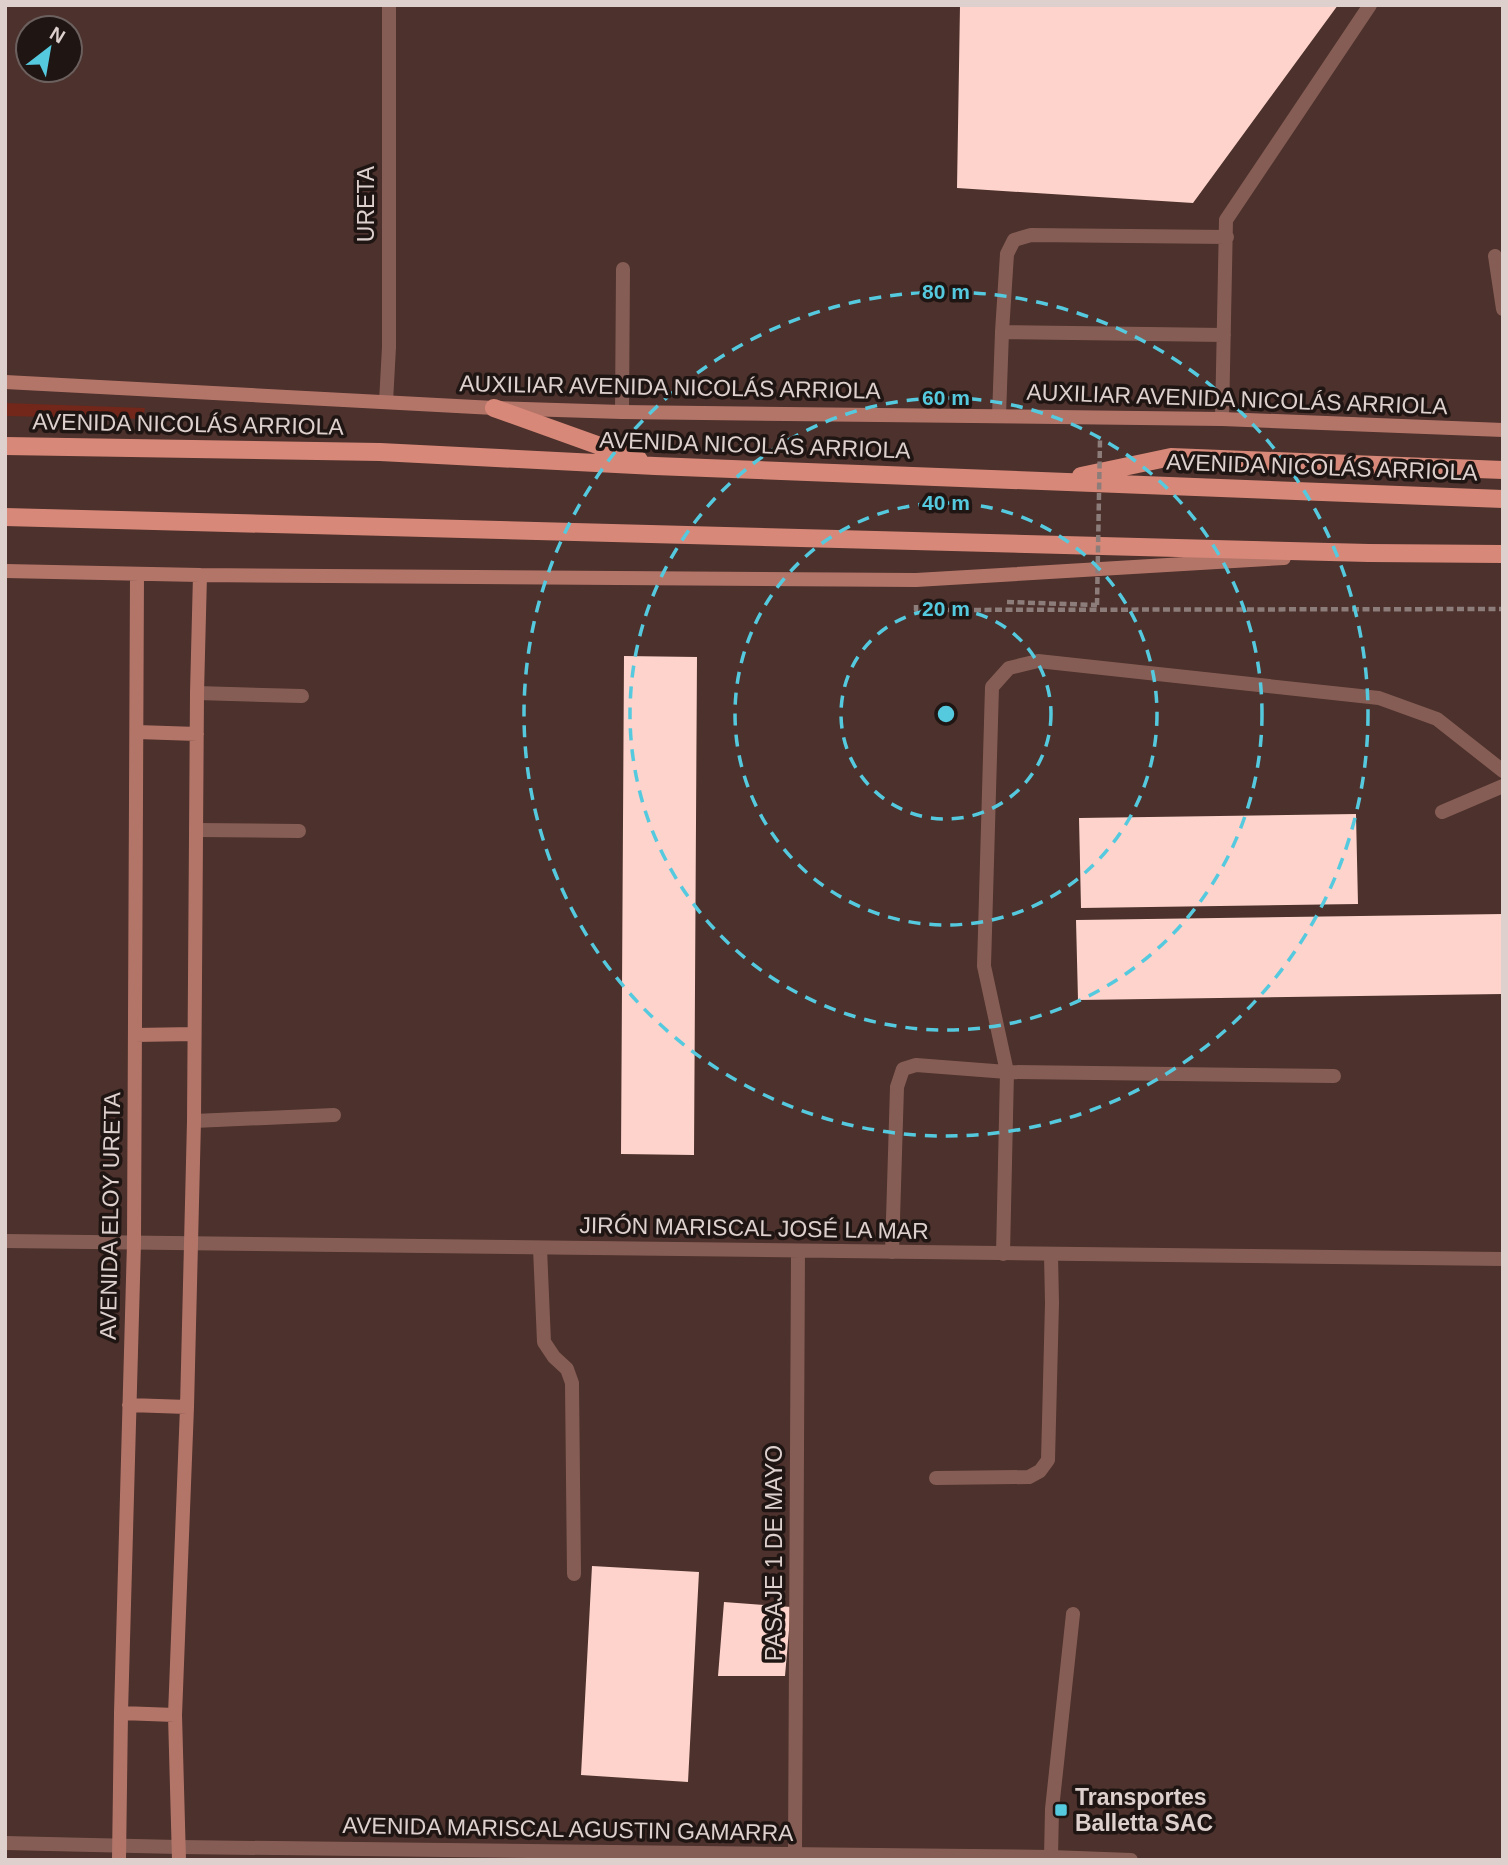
<svg xmlns="http://www.w3.org/2000/svg" width="1508" height="1865" viewBox="0 0 1508 1865" font-family="Arial,sans-serif">
  <rect width="100%" height="100%" fill="#3e2b27"/>
  <path fill="#4c312c" fill-rule="evenodd" d="M 5,5 L 1503,5 L 1503,1860 L 5,1860 ZM 28,28 L 70,28 L 70,70 L 28,70 Z"/>
  <path fill="#72271a" d="M 5,403 L 145,408 L 143,419 L 5,416 Z"/>
  <path fill="#fdd3cb" d="M 960,5 L 1338,5 L 1193,203 L 957,188 Z
    M 624,656 L 697,657 L 694,1155 L 621,1154 Z
    M 1356,814 L 1358,904 L 1081,908 L 1079,818 Z
    M 1503,914 L 1503,994 L 1078,1000 L 1076,920 Z
    M 592,1566 L 699,1572 L 688,1782 L 581,1775 Z
    M 724,1602 L 791,1607 L 785,1676 L 718,1676 Z"/>
  <g fill="none" stroke-linecap="round" stroke-linejoin="round">
    <path stroke="#8d7d7a" stroke-width="4.5" stroke-dasharray="7 3.5" stroke-linecap="butt" d="M 1007,602 L 1097,605
      M 916,605 L 916,610 L 1503,609"/>
    <path stroke="#855d55" stroke-width="14" d="M 1495,256 L 1503,309
      M 1224,335 L 1002,332 L 1007,254 L 1014,240 L 1031,235 L 1227,237
      M 622,412 L 623,269
      M 999,416 L 1002,332
      M 1222,419 L 1226,220 L 1370,5
      M 197,693 L 302,696
      M 1442,812 L 1503,786
      M 196,830 L 299,831
      M 194,1121 L 334,1115
      M 540,1248 L 544,1342 L 554,1357 L 567,1369 L 572,1383 L 574,1574
      M 892,1252 L 897,1087 L 903,1069 L 916,1065 L 1007,1072 L 1334,1076
      M 1003,1254 L 1007,1072 L 984,966 L 992,687 L 1009,668 L 1038,661 L 1379,698 L 1437,719 L 1503,771
      M 936,1478 L 1029,1477 L 1040,1471 L 1048,1460 L 1052,1303 L 1051,1254
      M 1051,1857 L 1052,1809 L 1073,1614"/>
    <path stroke="#855d55" stroke-width="14" d="M 386,402 L 389,347 L 389,5
      M 5,1241 L 1503,1259
      M 5,1843 L 179,1847 L 1051,1857 L 1131,1860
      M 795,1855 L 798,1251"/>
    <path stroke="#b47569" stroke-width="14" d="M 5,382 L 494,408 L 622,412 L 1222,419 L 1503,430
      M 5,571 L 200,575 L 916,580 L 1284,558
      M 137,732 L 197,734
      M 135,1035 L 194,1034
      M 129,1405 L 187,1407
      M 121,1713 L 175,1715
      M 119,1860 L 121,1713 L 134,1243 L 137,574
      M 179,1860 L 175,1715 L 187,1407 L 194,1121 L 197,693 L 200,575"/>
    <path stroke="#d88878" stroke-width="18" d="M 494,408 L 639,460
      M 5,446 L 380,452 L 655,466 L 1503,499
      M 1081,476 L 1171,457 L 1503,470
      M 5,517 L 1369,553 L 1503,554"/>
    <path stroke="#8d7d7a" stroke-width="4.5" stroke-dasharray="7 3.5" stroke-linecap="butt" d="M 1097,605 L 1100,440"/>
  </g>
  <g fill="none" stroke="#55cadf" stroke-width="3.5" stroke-dasharray="12 9">
    <circle cx="946" cy="714" r="105"/>
    <circle cx="946" cy="714" r="211"/>
    <circle cx="946" cy="714" r="316"/>
    <circle cx="946" cy="714" r="422"/>
  </g>
  <rect fill="#55cadf" stroke="#1f1614" stroke-width="2.5" x="1054" y="1803" width="14" height="14" rx="3.5"/>
  <g text-anchor="middle" dominant-baseline="central" stroke-width="7" stroke-linejoin="round" paint-order="stroke">
    <g font-size="23" fill="#ddd0cd" stroke="#1f1614">
      <text transform="translate(366 204) rotate(-90)">URETA</text>
      <text transform="translate(670 387) rotate(1)">AUXILIAR AVENIDA NICOLÁS ARRIOLA</text>
      <text transform="translate(1237 399) rotate(2)">AUXILIAR AVENIDA NICOLÁS ARRIOLA</text>
      <text transform="translate(188 424) rotate(1)">AVENIDA NICOLÁS ARRIOLA</text>
      <text transform="translate(755 445) rotate(2)">AVENIDA NICOLÁS ARRIOLA</text>
      <text transform="translate(1322 467) rotate(2)">AVENIDA NICOLÁS ARRIOLA</text>
      <text transform="translate(110 1216) rotate(-89)">AVENIDA ELOY URETA</text>
      <text transform="translate(754 1228) rotate(1)">JIRÓN MARISCAL JOSÉ LA MAR</text>
      <text transform="translate(774 1553) rotate(-90)">PASAJE 1 DE MAYO</text>
      <text transform="translate(568 1829) rotate(1)">AVENIDA MARISCAL AGUSTIN GAMARRA</text>
    </g>
    <g font-size="23" font-weight="bold" fill="#ddd0cd" stroke="#1f1614" text-anchor="start">
      <text x="1075" y="1797">Transportes<tspan x="1075" dy="26">Balletta SAC</tspan></text>
    </g>
  </g>
  <circle cx="946" cy="714" r="10" fill="#55cadf" stroke="#1f1614" stroke-width="3.5"/>
  <g font-size="21" text-anchor="middle" font-weight="bold" fill="#55cadf" stroke="#1f1614" stroke-width="7" stroke-linejoin="round" paint-order="stroke">
    <text x="946" y="299">80 m</text>
    <text x="946" y="405">60 m</text>
    <text x="946" y="510">40 m</text>
    <text x="946" y="616">20 m</text>
  </g>
  <rect width="1508" height="1865" fill="none" stroke="#ddd0cd" stroke-width="14"/>
  <g transform="translate(49 49) rotate(31)"><circle r="33" fill="#1f1614" stroke="#6b605e" stroke-width="2"/>
  <path d="M0-5L12 26L0 18L-12 26Z" fill="#55cadf"/>
  <text y="-10" font-size="19" font-weight="bold" text-anchor="middle" fill="#ddd0cd">N</text>
  </g>
</svg>
